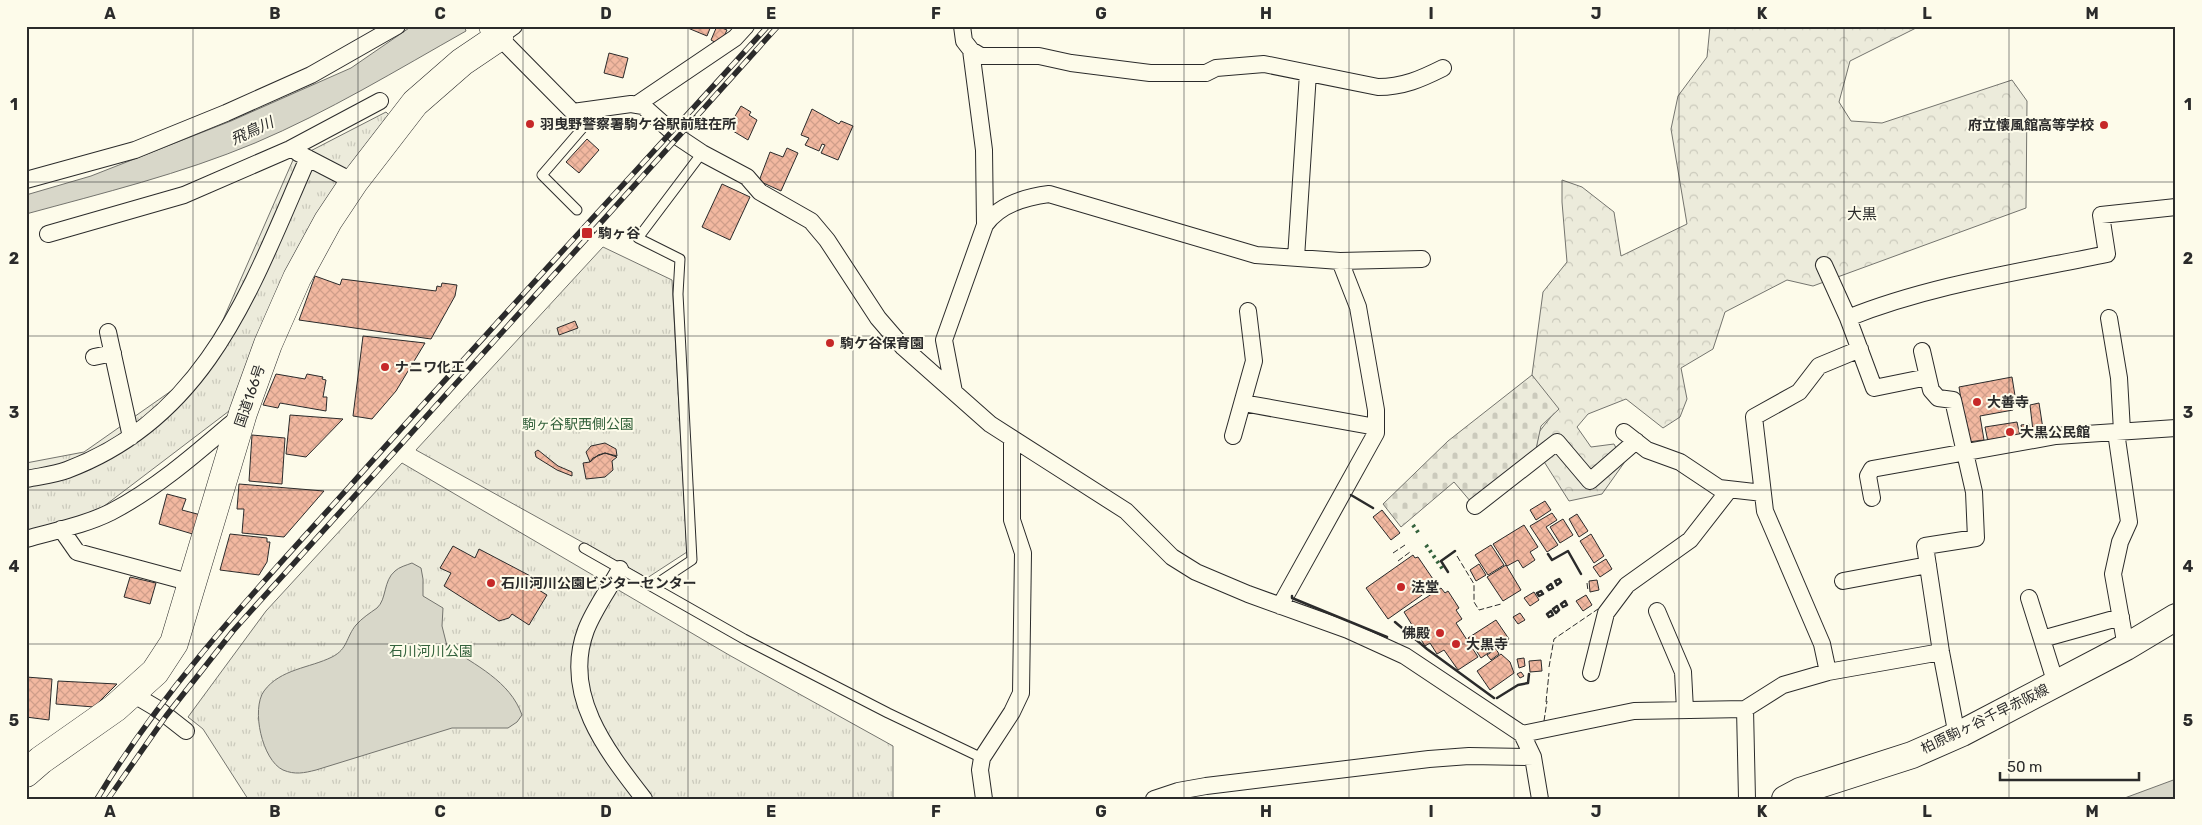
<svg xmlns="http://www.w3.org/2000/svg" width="2202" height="825" viewBox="0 0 2202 825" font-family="Rubik,'Noto Sans JP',sans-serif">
  <defs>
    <pattern id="forest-crowns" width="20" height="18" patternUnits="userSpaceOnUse" patternTransform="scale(1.25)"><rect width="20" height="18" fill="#ecebdb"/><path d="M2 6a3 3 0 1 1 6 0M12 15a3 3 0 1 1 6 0" fill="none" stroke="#cbcabc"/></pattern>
    <pattern id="cemetery-stones" width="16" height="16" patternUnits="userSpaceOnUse" patternTransform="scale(1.25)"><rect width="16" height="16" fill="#ecebdb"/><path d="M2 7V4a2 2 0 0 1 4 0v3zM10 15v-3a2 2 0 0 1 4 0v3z" fill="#cbcabc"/></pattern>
    <pattern id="park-tufts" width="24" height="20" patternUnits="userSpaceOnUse" patternTransform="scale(1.25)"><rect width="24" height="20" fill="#ecebdb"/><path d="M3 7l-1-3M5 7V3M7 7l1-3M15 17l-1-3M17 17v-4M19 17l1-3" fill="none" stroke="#cbcabc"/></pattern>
    <pattern id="building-cross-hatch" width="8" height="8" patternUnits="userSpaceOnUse" patternTransform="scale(1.25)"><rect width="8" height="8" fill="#f2b8a0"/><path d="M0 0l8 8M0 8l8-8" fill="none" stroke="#d09e8a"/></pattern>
  </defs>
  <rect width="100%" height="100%" fill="#fdfbea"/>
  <path fill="url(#forest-crowns)" stroke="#74746e" d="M 1710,26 L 1920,26 L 1850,61 L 1839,102 L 1851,121 L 1882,123 L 2012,80 L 2027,101 L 2026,208 L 1813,286 L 1787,280 L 1725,312 L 1713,349 L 1681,368 L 1687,399 L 1680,417 L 1663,428 L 1626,399 L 1588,414 L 1577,427 L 1591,447 L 1614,444 L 1624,463 L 1602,494 L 1569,501 L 1536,449 L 1539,432 L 1554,413 L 1532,375 L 1543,292 L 1567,262 L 1562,202 L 1562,180 L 1582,187 L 1614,212 L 1621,256 L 1687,224 L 1671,129 L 1678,96 L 1707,57 Z"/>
  <path fill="url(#cemetery-stones)" stroke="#74746e" d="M 1532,375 L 1559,409 L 1541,426 L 1536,449 L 1471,502 L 1454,482 L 1401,527 L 1383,504 L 1448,441 Z"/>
  <path fill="url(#park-tufts)" stroke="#74746e" d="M 386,112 L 389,115 L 233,408 L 95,513 L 26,535 L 26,463 L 84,452 L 201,370 L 293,160 Z
    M 603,247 L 672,280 L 687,552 L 647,578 L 416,450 Z
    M 402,463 L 729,655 L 893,746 L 893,799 L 248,799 L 203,729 L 188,717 L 266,611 Z"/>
  <path fill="#d8d7c9" stroke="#74746e" d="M 412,26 L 469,26 L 465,28 L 466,31 C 397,70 328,112 255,143 C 181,174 103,193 26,214 L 26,195 L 91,176 L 231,121 L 351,68 Z
    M 412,563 L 421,568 L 423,579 L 423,596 L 443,608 L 442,626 L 447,646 C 475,665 510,681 522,715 L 517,722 L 508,728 L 452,728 L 316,770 C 304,773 295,775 283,770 C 262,760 251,709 264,691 C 280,669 310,668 332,657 C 348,649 346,637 356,625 C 362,618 370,613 377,608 C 387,599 383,581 395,571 C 399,567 407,565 412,563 Z
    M 2176,779 L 2176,799 L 2122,799 Z"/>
  <path fill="url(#building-cross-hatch)" stroke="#2b2b2b" d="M 683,26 L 711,26 L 707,36 Z
    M 717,26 L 727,30 L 720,45 L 711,40 Z
    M 609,53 L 628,58 L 623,78 L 604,73 Z
    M 741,106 L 751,112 L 749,115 L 757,120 L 748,140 L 728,128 Z
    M 812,109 L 839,124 L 841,121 L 853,126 L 838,160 L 821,153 L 825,145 L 822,144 L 819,151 L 805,145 L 809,138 L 801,135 Z
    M 587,139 L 599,150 L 579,173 L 566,162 Z
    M 787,148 L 798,153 L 781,191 L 759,181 L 770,152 L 783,157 Z
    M 722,184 L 750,197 L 730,240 L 702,227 Z
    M 315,276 L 340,285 L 342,279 L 436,291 L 437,286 L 441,287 L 442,283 L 457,285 L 455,296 L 431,339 L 299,320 Z
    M 575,321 L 578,328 L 559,335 L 557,328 Z
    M 363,336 L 425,343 L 396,391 L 372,419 L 353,416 Z
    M 276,374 L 305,379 L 307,374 L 323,377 L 322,379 L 326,380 L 323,397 L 327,397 L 326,411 L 280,403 L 278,408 L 263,405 Z
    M 2012,377 L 2016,402 L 2011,403 L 2013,410 L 1980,416 L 1984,440 L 1968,442 L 1959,387 Z
    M 2039,403 L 2043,429 L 2033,431 L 2030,405 Z
    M 290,415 L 343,419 L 306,457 L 286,454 Z
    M 2017,422 L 2020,436 L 1988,442 L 1985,427 Z
    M 2029,424 L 2030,429 L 2022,430 L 2021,425 Z
    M 252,435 L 285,438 L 282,484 L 249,481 Z
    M 605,443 L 616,449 L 617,456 L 605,453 L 598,455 L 590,462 L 586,452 L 591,446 Z
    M 538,450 L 558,466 L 572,472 L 572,476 L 557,470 L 536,457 L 535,452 Z
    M 605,453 L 617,457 L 612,461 L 613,470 L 605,477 L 586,479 L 583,463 L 590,462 L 593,458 Z
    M 239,484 L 324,491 L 284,537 L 242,533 L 244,509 L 237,509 Z
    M 167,494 L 186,499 L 182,510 L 201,515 L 196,535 L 159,524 Z
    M 1545,501 L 1551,510 L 1536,520 L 1530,510 Z
    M 1382,510 L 1400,533 L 1391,540 L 1373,517 Z
    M 1552,513 L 1557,520 L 1546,527 L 1558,545 L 1547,552 L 1530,526 Z
    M 1577,514 L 1588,531 L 1579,537 L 1569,519 Z
    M 1563,519 L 1573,535 L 1560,543 L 1550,527 Z
    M 1524,525 L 1538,547 L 1530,552 L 1535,560 L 1523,568 L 1518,560 L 1507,566 L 1493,544 Z
    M 230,534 L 267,538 L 267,542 L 270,542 L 267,562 L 259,575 L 220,570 Z
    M 1591,534 L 1604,556 L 1594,563 L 1580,541 Z
    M 1491,545 L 1504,565 L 1488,575 L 1475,555 Z
    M 453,546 L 475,558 L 479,549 L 538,580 L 534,587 L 547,595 L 529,625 L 512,614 L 509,618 L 499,621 L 444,586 L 451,573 L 440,568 Z
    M 1413,555 L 1415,558 L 1418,557 L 1435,582 L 1433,583 L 1435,586 L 1388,619 L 1366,588 Z
    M 1606,559 L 1612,569 L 1600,577 L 1593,567 Z
    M 1479,564 L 1486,575 L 1476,581 L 1470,570 Z
    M 1506,565 L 1521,590 L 1503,601 L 1487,577 Z
    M 130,577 L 156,583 L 150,604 L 124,597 Z
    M 1597,580 L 1599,590 L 1590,592 L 1589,581 Z
    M 1441,588 L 1445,593 L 1448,591 L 1459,608 L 1456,610 L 1462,619 L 1456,623 L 1478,657 L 1458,670 L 1444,650 L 1437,654 L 1430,643 L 1425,646 L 1404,612 Z
    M 1534,592 L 1539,600 L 1530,606 L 1524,598 Z
    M 1586,595 L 1592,605 L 1583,611 L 1576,601 Z
    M 1520,613 L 1525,620 L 1518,624 L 1513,617 Z
    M 1496,620 L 1509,639 L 1481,658 L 1468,638 Z
    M 1496,649 L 1499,654 L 1491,660 L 1487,655 Z
    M 1501,654 L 1510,662 L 1514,673 L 1490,690 L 1477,671 Z
    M 1524,658 L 1525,666 L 1519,668 L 1517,659 Z
    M 1541,660 L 1542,671 L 1530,672 L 1529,661 Z
    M 1521,672 L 1524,676 L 1520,678 L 1517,674 Z
    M 26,677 L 52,679 L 49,720 L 26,717 Z
    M 58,681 L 117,684 L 94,707 L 56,704 Z"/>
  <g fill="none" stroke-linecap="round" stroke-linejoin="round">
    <g stroke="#2b2b2b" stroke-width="11">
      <path id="lane" d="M 577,210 L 542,175 L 586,124 L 583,111
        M 584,548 L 744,639 L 888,713 L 982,758
        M 653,586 L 692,560 L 678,294 L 680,259 L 638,238 L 702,153"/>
    </g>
    <g stroke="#2b2b2b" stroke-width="18">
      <path id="street" d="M 514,26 L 499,37 L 573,112 L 631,104 L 643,106 L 678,137 L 702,153 L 747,177 L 760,192 L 811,221 L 827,240 L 878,318 L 903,347 L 990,424 L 1126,511 L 1172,557 L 1196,572 L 1248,594 L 1348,630 L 1405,656 L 1522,734 L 1533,757 L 1540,799
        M 971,50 L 981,56 L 1039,56 L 1071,63 L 1150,73 L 1206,73 L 1216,68 L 1264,64 L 1378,87 C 1403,87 1421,79 1443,68
        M 636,105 L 735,38 L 746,26
        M 298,153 L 354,182
        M 26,180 L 135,150 L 226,113 L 311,75 L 397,26
        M 985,225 C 999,205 1025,197 1049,194 L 1256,255 L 1340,261 L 1422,259
        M 48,234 L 184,195 L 290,149 L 380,101
        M 1296,258 L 1308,73
        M 1824,265 L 1848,318 L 1874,388 L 1928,377
        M 1848,318 C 1930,285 2020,272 2107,254 L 2101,215 L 2176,207
        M 2109,318 L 2119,378 L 2122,431
        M 108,332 L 131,437
        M 1922,351 L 1931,390 L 1938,398 L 1953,400 L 1974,492 L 1976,538 L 1925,546 L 1941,652 L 1957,736
        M 94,357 L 113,353
        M 954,392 L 944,340 L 985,225 L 984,150 L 971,50 L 964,41 L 962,26
        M 1243,403 L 1376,427
        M 1624,432 L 1647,450 L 1680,462 L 1719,488 L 1763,493
        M 2116,432 L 2129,522 L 2120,542 L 2113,574 L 2126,647
        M 1233,436 L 1254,361 L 1248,311
        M 26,479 C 40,476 54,475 67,470 C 209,417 252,285 308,158
        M 1872,498 L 1868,476 L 1872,469 L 2056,436 L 2176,428
        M 1475,506 L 1557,442 L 1590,481 L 1636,441
        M 61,529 L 77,552 L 192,583
        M 26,539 C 54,531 85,525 111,512 C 159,487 199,451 240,416
        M 620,569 C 609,589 594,609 586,630 C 562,694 606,750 644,799
        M 1843,581 L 1928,565
        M 2029,598 L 2056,684
        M 1280,606 L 1376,433 L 1376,410 L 1358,307 L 1340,261
        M 1657,611 L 1683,672 L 1685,710
        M 2042,639 L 2121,617
        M 1828,672 L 1822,644 L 1765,511 L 1754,417 L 1799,392 L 1819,366 L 1860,349
        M 1591,673 L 1606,613 L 1627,585 L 1690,540 L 1729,490
        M 131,693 L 158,709 L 186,731
        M 1522,734 L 1634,711 L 1745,709
        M 984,799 L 980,770 L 982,758 L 1012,712 L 1021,693 L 1023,553 L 1012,520 L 1012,439
        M 1154,799 L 1178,791 L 1206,786 L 1429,759 L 1469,756 L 1533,757
        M 1747,799 L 1745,709 L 1783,685 L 1828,672 L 1941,652"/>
    </g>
    <g stroke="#2b2b2b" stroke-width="28">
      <path id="primary" d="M 1785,799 L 1800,791 L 1912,755 L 1962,733 L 2126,647 L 2176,617"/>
    </g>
    <g stroke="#2b2b2b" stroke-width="29">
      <path id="highway" d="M 26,773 L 41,760 L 115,708 L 155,672 L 174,643 L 243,413 L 268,344 L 297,278 L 328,221 L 354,182 L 415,103 L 462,62 L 499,37 L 493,26"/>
    </g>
    <use href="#lane" stroke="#fdfbea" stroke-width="9"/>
    <use href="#street" stroke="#fdfbea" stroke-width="16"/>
    <use href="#primary" stroke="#fdfbea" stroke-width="26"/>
    <use href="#highway" stroke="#fdfbea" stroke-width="28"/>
    <g stroke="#2b2b2b" stroke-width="5.5">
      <path id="rail" d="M 97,799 C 166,684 260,586 349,487 C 487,332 628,180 768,26
        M 108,799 L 166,716 L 233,631 L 778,26"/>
    </g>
    <use href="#rail" stroke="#fdfbea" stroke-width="4" stroke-dasharray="11" stroke-linecap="butt"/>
    <path stroke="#34623c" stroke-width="4" stroke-dasharray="2.5 4" stroke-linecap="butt" d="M 1413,525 L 1420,535
      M 1426,545 L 1444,571"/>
    <path stroke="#2b2b2b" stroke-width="1" stroke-dasharray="6 2.5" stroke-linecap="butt" d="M 1393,553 L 1405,545
      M 1457,556 L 1474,584 L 1474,602 L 1479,610 L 1501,604
      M 1398,561 L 1410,552
      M 1587,583 L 1588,591
      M 1549,667 L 1554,639 L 1598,609
      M 1546,702 L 1549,673
      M 1544,721 L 1547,701"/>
    <path stroke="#2b2b2b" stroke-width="2.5" d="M 1351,495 L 1373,508
      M 1548,554 L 1552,560 L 1568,551 L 1581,574
      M 1448,572 L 1441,561 L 1455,551
      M 1559,579 L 1561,582 L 1557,585 L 1555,581 Z
      M 1551,584 L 1553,588 L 1549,590 L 1547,587 Z
      M 1541,591 L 1543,594 L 1539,596 L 1537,593 Z
      M 1292,596 L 1292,598 L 1387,637
      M 1565,601 L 1567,605 L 1563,607 L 1561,604 Z
      M 1557,606 L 1559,610 L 1556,613 L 1553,609 Z
      M 1551,611 L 1553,615 L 1549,617 L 1547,614 Z
      M 1395,622 L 1427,649 L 1494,698
      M 1497,698 L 1518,685 L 1528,683 L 1529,674"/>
  </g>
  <path fill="none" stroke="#2b2b2b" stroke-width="1" stroke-opacity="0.55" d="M 193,26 L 193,799M 358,26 L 358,799M 523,26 L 523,799M 688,26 L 688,799M 853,26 L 853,799M 1018,26 L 1018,799M 1184,26 L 1184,799M 1349,26 L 1349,799M 1514,26 L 1514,799M 1679,26 L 1679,799M 1844,26 L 1844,799M 2009,26 L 2009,799M 26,182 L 2176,182M 26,336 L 2176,336M 26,490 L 2176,490M 26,644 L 2176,644"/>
  <g fill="#c62828" stroke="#fdfbea" stroke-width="2">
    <circle cx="530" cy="124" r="5"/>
    <circle cx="2104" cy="125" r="5"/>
    <rect x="581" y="227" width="12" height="12" rx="2.5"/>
    <circle cx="830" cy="343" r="5"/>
    <circle cx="385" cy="367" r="5"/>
    <circle cx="1977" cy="402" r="5"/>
    <circle cx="2010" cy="432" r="5"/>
    <circle cx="491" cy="583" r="5"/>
    <circle cx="1401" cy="587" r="5"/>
    <circle cx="1440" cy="633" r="5"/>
    <circle cx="1456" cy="644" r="5"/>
  </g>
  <g text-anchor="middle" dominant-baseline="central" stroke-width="4" stroke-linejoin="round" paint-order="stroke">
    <g font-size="14" font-weight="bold" fill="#2b2b2b" stroke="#fdfbea" text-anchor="start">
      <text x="540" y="124">羽曳野警察署駒ケ谷駅前駐在所</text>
      <text x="2094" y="125" text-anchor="end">府立懐風館高等学校</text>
      <text x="598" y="233">駒ヶ谷</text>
      <text x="840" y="343">駒ケ谷保育園</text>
      <text x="395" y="367">ナニワ化工</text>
      <text x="1987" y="402">大善寺</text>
      <text x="2020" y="432">大黒公民館</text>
      <text x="501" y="583">石川河川公園ビジターセンター</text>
      <text x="1411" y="587">法堂</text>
      <text x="1430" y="633" text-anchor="end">佛殿</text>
      <text x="1466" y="644">大黒寺</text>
    </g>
    <g font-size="14" fill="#2b2b2b" stroke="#fdfbea">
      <text transform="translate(250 396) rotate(-71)">国道166号</text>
      <text transform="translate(1985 719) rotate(-26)">柏原駒ヶ谷千早赤阪線</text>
    </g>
    <g font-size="14" fill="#34623c" stroke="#fdfbea">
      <text x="578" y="424">駒ヶ谷駅西側公園</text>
      <text x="431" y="651">石川河川公園</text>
    </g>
    <g font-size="15" font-style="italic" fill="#2b2b2b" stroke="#fdfbea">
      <text transform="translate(252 131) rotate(-25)">飛鳥川</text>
    </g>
    <g font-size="15" fill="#2b2b2b" stroke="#fdfbea">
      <text x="1862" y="214">大黒</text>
    </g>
  </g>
  <rect width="2202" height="825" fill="none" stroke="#fdfbea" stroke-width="55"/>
  <path d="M2000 772v8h139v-8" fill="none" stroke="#2b2b2b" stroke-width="2.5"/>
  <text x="2007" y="772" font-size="15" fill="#2b2b2b" stroke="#fdfbea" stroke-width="4" paint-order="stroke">50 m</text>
  <rect x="28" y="28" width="2146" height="770" fill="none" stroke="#2b2b2b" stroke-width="2"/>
  <g font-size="16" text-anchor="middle" font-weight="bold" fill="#2b2b2b">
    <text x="110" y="19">A</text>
    <text x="275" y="19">B</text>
    <text x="440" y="19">C</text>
    <text x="606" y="19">D</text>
    <text x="771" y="19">E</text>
    <text x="936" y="19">F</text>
    <text x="1101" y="19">G</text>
    <text x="1266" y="19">H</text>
    <text x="1431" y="19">I</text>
    <text x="1596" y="19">J</text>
    <text x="1762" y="19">K</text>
    <text x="1927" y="19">L</text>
    <text x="2092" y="19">M</text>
    <text x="14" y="110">1</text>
    <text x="2188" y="110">1</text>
    <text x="14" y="264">2</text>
    <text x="2188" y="264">2</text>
    <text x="14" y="418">3</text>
    <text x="2188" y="418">3</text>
    <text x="14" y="572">4</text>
    <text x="2188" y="572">4</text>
    <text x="14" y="726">5</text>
    <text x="2188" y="726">5</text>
    <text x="110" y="817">A</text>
    <text x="275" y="817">B</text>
    <text x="440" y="817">C</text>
    <text x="606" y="817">D</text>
    <text x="771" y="817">E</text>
    <text x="936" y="817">F</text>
    <text x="1101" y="817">G</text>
    <text x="1266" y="817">H</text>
    <text x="1431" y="817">I</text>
    <text x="1596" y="817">J</text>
    <text x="1762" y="817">K</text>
    <text x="1927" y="817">L</text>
    <text x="2092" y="817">M</text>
  </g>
</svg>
